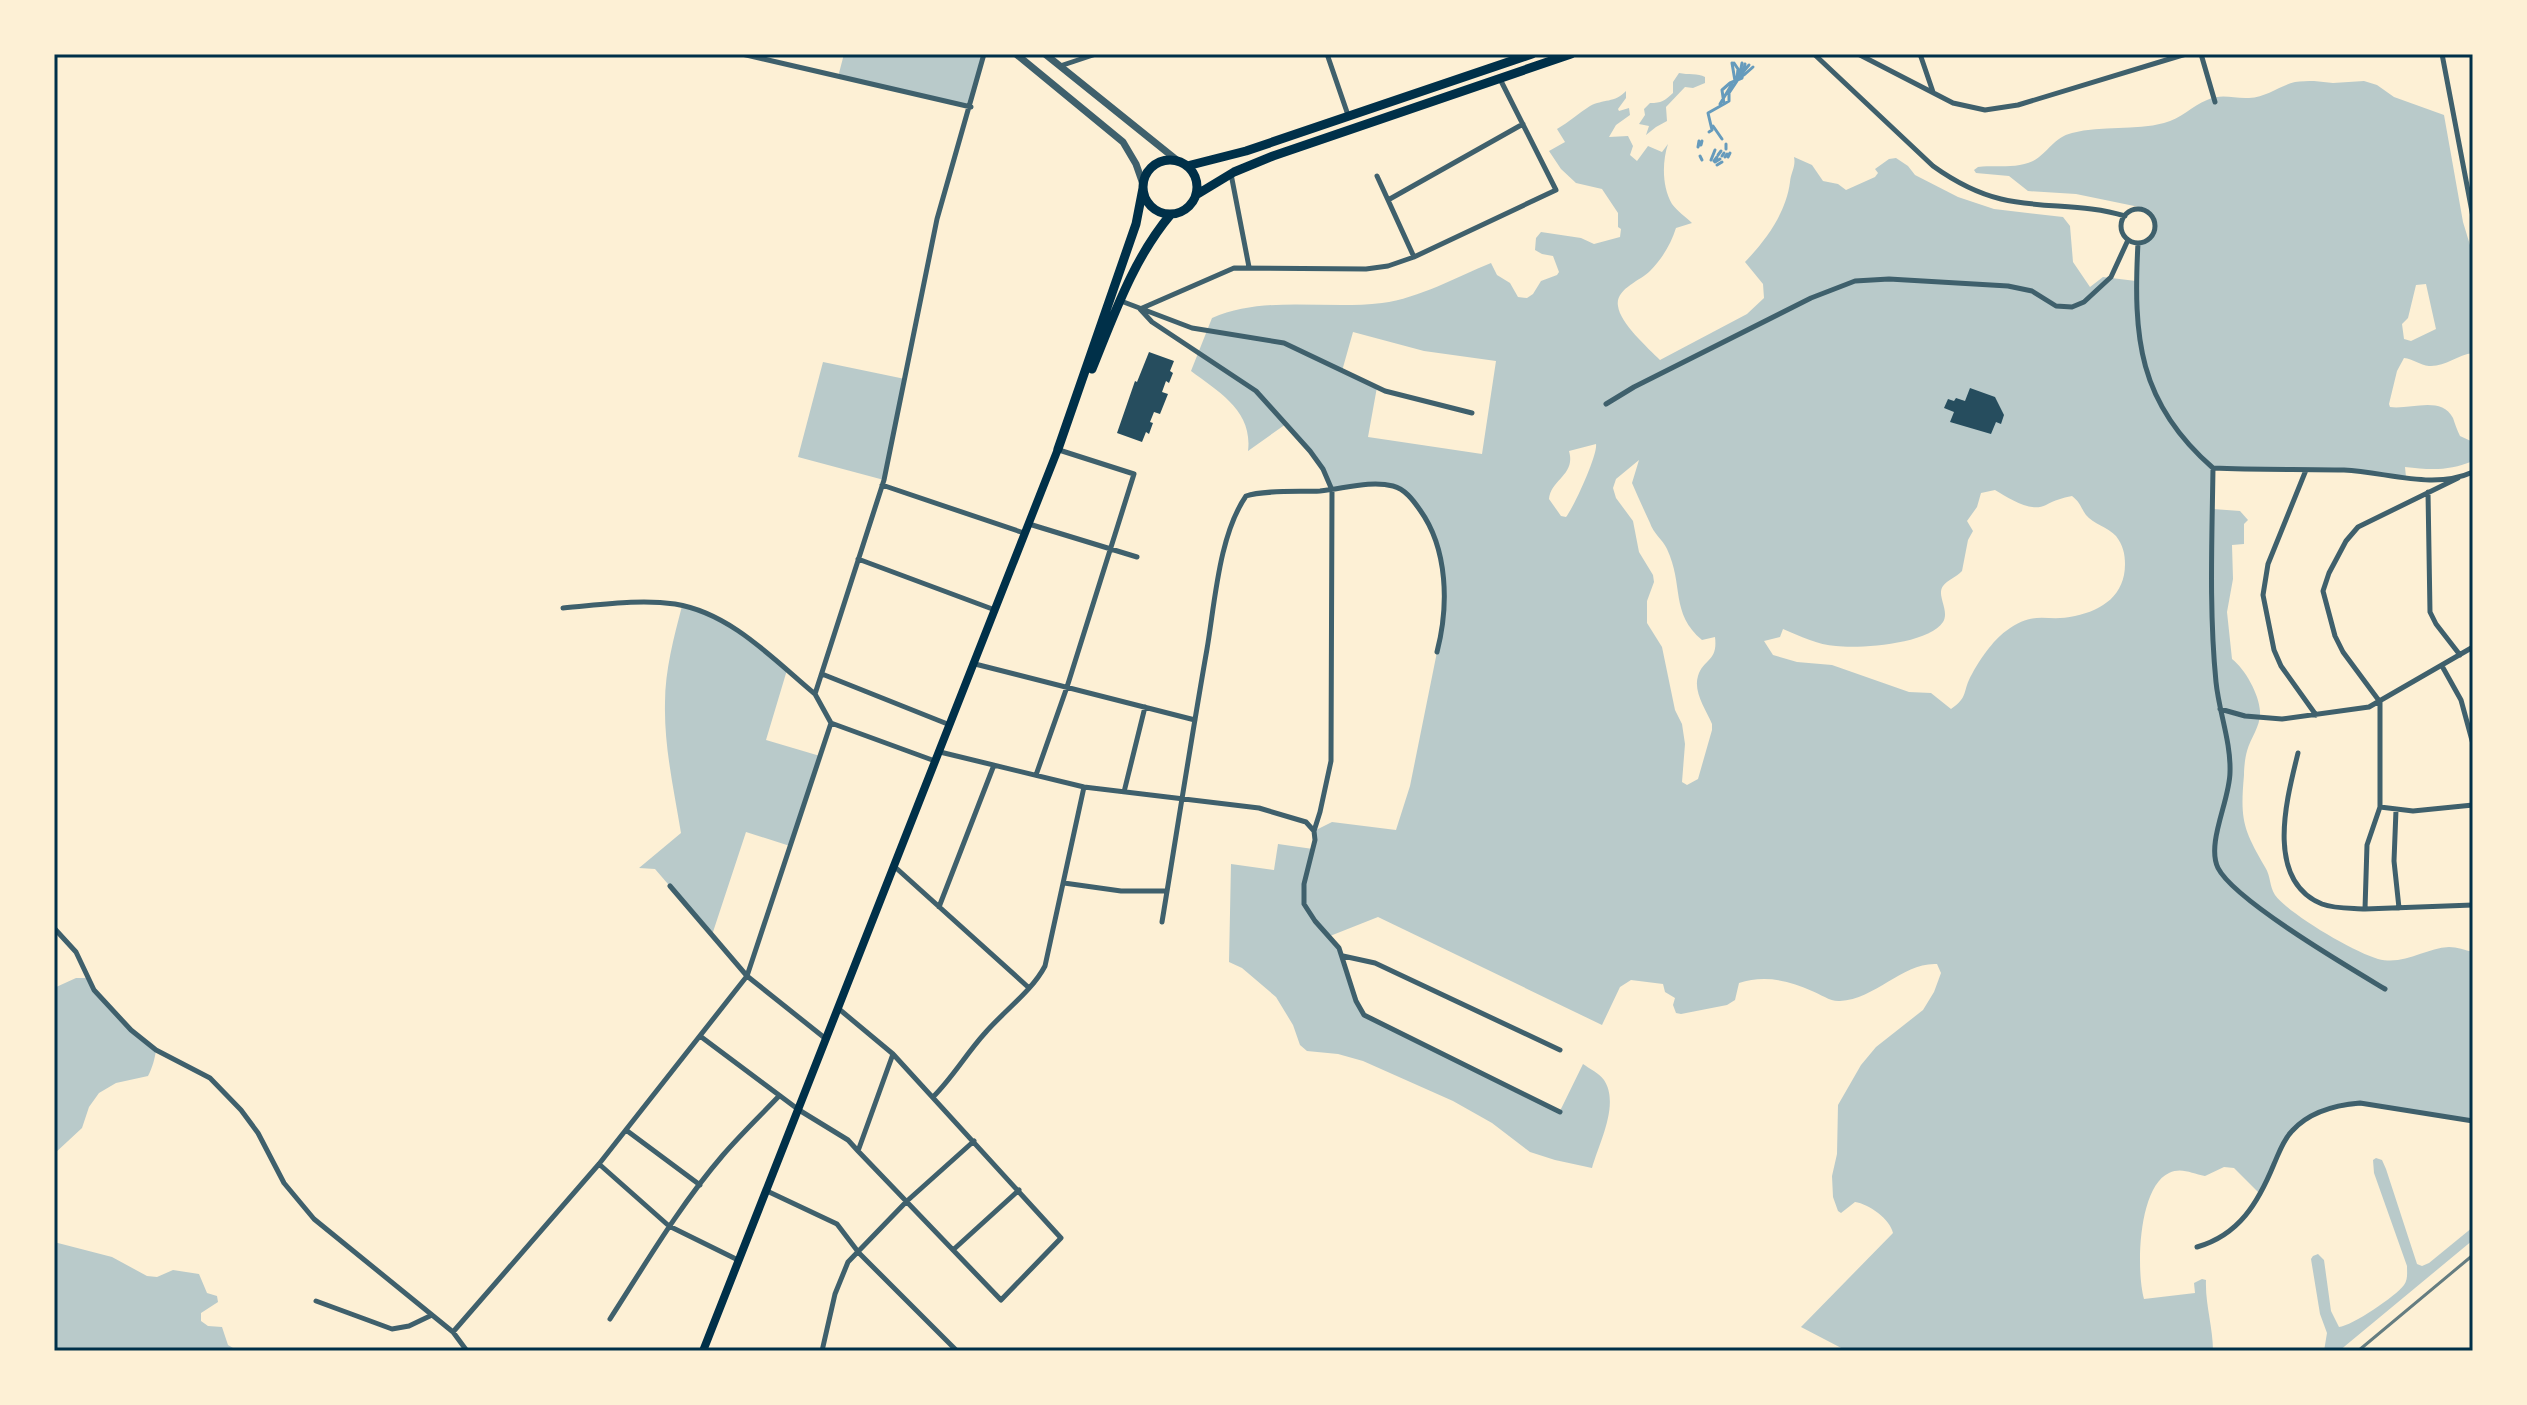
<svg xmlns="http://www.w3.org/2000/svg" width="2527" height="1405" viewBox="0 0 2527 1405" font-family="'Work Sans',sans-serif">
  <rect width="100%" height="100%" fill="#fdf0d5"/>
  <path fill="#b9caca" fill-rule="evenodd" d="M 844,54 L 984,54 L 971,107 L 838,77 Z
    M 1679,73 C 1688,75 1698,73 1705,77 L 1705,83 L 1693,88 L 1685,87 L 1666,107 L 1667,121 L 1656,127 L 1646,135 L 1649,126 L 1639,124 L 1645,115 L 1644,109 L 1650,103 C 1662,103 1664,101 1673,93 L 1673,82 Z
    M 2314,81 L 2333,83 L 2364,81 L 2377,85 L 2394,97 L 2444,115 L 2463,222 L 2473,255 L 2473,353 C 2457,355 2445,367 2429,366 C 2420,365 2413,359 2404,358 L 2397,371 L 2389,404 L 2390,407 C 2410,410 2441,395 2453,418 C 2455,424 2457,430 2460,436 L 2473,442 L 2473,461 C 2449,471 2431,470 2405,467 L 2406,477 L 2346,470 L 2214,468 L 2213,509 L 2240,511 L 2248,520 L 2244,524 L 2244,544 L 2232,545 L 2233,579 L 2227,612 L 2232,659 C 2245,669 2259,694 2260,711 C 2261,726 2251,737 2247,751 C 2245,758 2244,768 2244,775 C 2240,820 2243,829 2265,867 C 2271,876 2269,886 2275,895 C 2290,915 2354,952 2378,959 C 2404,966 2425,948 2449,947 C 2457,947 2465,950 2473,952 L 2473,1121 C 2419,1113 2332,1086 2290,1133 C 2280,1144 2268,1179 2260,1194 L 2234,1168 L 2224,1167 L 2205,1176 C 2192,1174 2182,1167 2169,1173 C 2138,1187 2136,1270 2144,1299 L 2195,1293 L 2194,1283 L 2202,1279 L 2206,1280 C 2205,1304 2213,1327 2213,1351 L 1847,1351 L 1801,1327 L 1893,1233 C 1890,1219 1869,1204 1855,1202 L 1841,1213 L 1838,1211 L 1833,1197 L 1832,1176 L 1837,1154 L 1838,1105 L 1861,1065 L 1876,1047 L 1923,1010 L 1934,992 L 1941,973 L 1937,964 C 1903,962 1876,999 1840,1001 C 1831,1002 1820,994 1812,991 C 1789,980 1763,975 1739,983 L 1735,1000 L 1727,1005 L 1681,1014 L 1676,1013 L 1673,1005 L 1675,998 L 1665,992 L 1663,984 L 1631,980 L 1620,987 L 1602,1025 L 1378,917 L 1330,936 L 1339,948 L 1364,1016 L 1560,1111 L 1583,1064 C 1590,1069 1599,1073 1604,1080 C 1620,1104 1599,1143 1592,1168 L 1555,1160 L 1530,1152 L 1492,1123 L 1453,1101 L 1363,1061 L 1338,1054 L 1307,1051 L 1300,1045 L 1293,1025 L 1276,997 L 1242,968 L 1229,962 L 1231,864 L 1274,870 L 1278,844 L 1313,849 L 1314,831 L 1332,822 L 1396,830 L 1410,786 L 1437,652 L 1444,590 L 1435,535 L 1404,491 L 1384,484 L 1332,490 L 1323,469 L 1286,424 L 1248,451 C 1253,411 1219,392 1191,371 L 1212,318 C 1265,295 1325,310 1382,303 C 1420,298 1456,277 1491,263 L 1497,275 L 1510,283 L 1518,297 L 1527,298 L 1533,294 L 1541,281 L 1557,275 L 1559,272 L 1553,256 L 1542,254 L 1535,250 L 1536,238 L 1541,232 L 1581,238 L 1594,244 L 1620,237 L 1621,229 L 1618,227 L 1618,213 L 1602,189 L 1576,183 L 1561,169 L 1549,151 L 1565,142 L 1557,129 C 1569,122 1579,113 1590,106 C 1603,99 1615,103 1626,91 L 1626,98 L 1618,109 L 1619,111 L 1629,108 L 1630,115 L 1616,125 L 1609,137 L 1628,136 L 1633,146 L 1630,155 L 1637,161 L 1648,146 L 1662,152 L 1668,144 C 1662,162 1662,187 1672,204 C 1677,211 1686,217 1692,223 L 1676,228 C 1671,244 1662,259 1650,271 C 1640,281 1615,289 1618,306 C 1620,323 1648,348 1660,360 L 1747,314 L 1764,298 L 1763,284 L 1745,262 C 1766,240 1786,213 1790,182 C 1791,172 1796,167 1794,157 L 1812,165 L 1823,181 L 1838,184 L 1846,190 L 1875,177 L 1878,173 L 1875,169 L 1889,159 L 1896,158 L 1908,166 L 1915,175 L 1958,197 L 1994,209 L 2063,217 L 2070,226 L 2073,262 L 2090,287 L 2103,277 L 2136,281 L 2138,243 L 2148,240 L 2155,226 L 2152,216 L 2144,208 L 2076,194 L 2028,191 L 2009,176 L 1976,173 L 1974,170 L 1978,167 C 1996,165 2016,169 2033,161 C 2048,153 2054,137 2072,133 C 2103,125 2134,131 2164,123 C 2181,119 2192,106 2207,100 C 2223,93 2233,99 2249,98 C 2267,97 2279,86 2295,82 C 2301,81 2308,81 2314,81 ZM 2426,284 L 2436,329 L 2411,341 L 2404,339 L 2402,324 L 2408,318 L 2416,285 ZM 1353,332 L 1424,351 L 1496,361 L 1482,454 L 1368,437 L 1377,387 L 1342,371 ZM 1596,444 C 1598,454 1574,507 1566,517 L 1561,516 L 1549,499 C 1551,479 1576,475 1569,451 ZM 1639,460 L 1632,483 C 1638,497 1644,510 1650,523 C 1653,533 1663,540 1667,549 C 1684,585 1670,613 1702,640 L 1715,637 C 1718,662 1704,658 1698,676 C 1693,692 1706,710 1712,724 L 1712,730 L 1698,779 L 1687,785 L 1682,782 L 1685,744 L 1682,724 L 1675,710 L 1662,647 L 1647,623 L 1647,601 L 1654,582 L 1653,575 L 1639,552 L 1633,521 L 1616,498 L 1613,488 L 1616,479 ZM 1995,490 C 2009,498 2030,513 2046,505 C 2055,500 2062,498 2072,496 C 2080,502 2081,508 2086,515 C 2093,524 2108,527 2116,536 C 2123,545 2125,554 2125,564 C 2125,595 2103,610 2075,616 C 2046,623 2035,609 2006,631 C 1993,640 1979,661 1972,674 C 1962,691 1969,697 1951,709 L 1931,693 L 1909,692 L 1832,665 L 1797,662 L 1773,655 L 1764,641 L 1780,637 L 1783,629 C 1800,636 1818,645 1836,646 C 1860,649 1929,644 1943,622 C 1950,610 1936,596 1943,586 C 1947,580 1957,577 1962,571 L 1968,540 L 1973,531 L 1967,521 L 1977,507 L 1981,493 Z
    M 823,362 L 905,379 L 884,480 L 798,457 Z
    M 682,606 L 720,619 L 787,670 L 766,740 L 820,756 L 790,846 L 746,832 L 712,935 L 655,869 L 639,868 L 681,833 C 674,790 664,747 665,703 C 665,670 674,637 682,606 Z
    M 76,978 L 86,978 L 106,1005 L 156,1050 C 155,1058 152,1069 148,1076 L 116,1083 L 99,1093 L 89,1107 L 82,1128 L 54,1154 L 54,988 Z
    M 2376,1158 L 2382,1160 L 2386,1169 L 2417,1264 L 2422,1266 L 2429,1263 L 2473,1227 L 2473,1240 L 2339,1351 L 2324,1351 L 2327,1333 L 2320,1314 L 2311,1259 L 2313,1256 L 2318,1254 L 2324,1260 L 2331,1311 L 2339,1327 C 2352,1326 2396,1296 2404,1285 C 2408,1279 2407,1274 2407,1266 L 2374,1173 L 2373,1160 Z
    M 54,1242 L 112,1257 L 147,1276 L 157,1277 L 173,1270 L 199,1274 L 207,1293 L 217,1296 L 218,1302 L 201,1313 L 201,1321 L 208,1326 L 222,1327 L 228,1345 L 238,1351 L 54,1351 Z"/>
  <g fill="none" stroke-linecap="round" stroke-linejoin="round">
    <path stroke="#669bbc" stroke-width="3" d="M 1732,63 L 1735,81
      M 1734,63 L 1738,69 L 1737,79
      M 1740,74 L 1742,63
      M 1744,75 L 1753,67
      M 1737,79 L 1749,65
      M 1720,104 L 1732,84
      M 1724,104 L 1729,101 L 1729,93 L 1737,81
      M 1713,126 L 1722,139
      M 1709,132 L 1712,130 L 1708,113 L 1724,104 L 1722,90 L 1730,83 L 1742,78 L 1745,64
      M 1701,145 L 1702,141
      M 1698,147 L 1699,141
      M 1726,149 L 1726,144
      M 1718,155 L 1721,151
      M 1700,156 L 1702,160
      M 1722,156 L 1724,153
      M 1725,157 L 1727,154
      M 1728,157 L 1730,153
      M 1711,160 L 1715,150
      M 1714,161 L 1717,157
      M 1715,162 L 1720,159
      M 1717,165 L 1722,162"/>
  </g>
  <path fill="#264d5e" d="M 1149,352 L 1174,361 L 1170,371 L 1173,373 L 1169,383 L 1166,381 L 1162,392 L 1168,394 L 1160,414 L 1154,412 L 1150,422 L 1153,423 L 1149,434 L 1146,432 L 1142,442 L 1117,433 L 1135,381 L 1137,382 Z
    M 1970,388 L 1995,397 L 2004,415 L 2001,424 L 1996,422 L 1991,434 L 1950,422 L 1954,412 L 1944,408 L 1948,399 L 1954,401 L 1956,398 L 1965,401 Z"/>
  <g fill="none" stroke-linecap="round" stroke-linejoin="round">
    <path stroke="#3f606c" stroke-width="5" d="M 742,54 L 971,107
      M 1327,54 L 1348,115
      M 1814,54 L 1933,166 C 1954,181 1976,193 2001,199 C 2042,209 2084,203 2125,216
      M 1858,54 L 1953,103 L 1985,110 L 2018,105 L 2186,54
      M 1920,54 L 1933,92
      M 2201,54 L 2215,102
      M 2442,54 L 2473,217
      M 1060,66 L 1096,54
      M 1231,174 L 1249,267
      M 1377,176 L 1388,200
      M2121 226a17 17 0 1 1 34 0a17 17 0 1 1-34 0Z
      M 2138,243 C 2133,337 2138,403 2213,468 C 2257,470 2301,469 2344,470 C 2387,472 2433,490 2473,472
      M 1414,257 L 1388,200 L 1523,124
      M 1121,301 L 1192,328 L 1284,343 L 1385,391 L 1472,413
      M 1606,404 L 1634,387 L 1811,298 L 1855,281 L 1889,279 L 2008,286 L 2032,291 L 2056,306 L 2072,307 L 2084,302 L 2111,277 L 2128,240
      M 2213,468 C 2212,539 2209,611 2216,682 C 2219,712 2231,742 2230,772 C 2230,800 2206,843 2218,868 C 2234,900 2350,968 2385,989
      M 2306,470 L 2268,564 L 2263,595 L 2274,650 L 2281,666 L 2316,715
      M 2458,478 L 2358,527 L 2346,541 L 2329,573 L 2323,591 L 2335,636 L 2343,652 L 2380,702 L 2380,807 L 2367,845 L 2365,909 L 2473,905
      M 882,485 L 1024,533
      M 2428,492 L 2430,612 L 2436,624 L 2460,655
      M 1029,524 L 1137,557
      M 858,559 L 995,610
      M 563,608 C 600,605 638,599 675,604 C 731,613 774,660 815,694
      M 975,664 L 1195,720
      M 2442,666 L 2461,700 L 2473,744
      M 822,674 L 950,725
      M 2220,709 L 2245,716 L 2282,719 L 2369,707 L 2473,647
      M 831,723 L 935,761
      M 940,752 L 1084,787 L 1259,808 L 1306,822 L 1314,831 L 1315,840 L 1304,884 L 1304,904 L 1315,921 L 1339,948 L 1356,1001 L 1364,1015 L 1560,1112
      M 2298,753 C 2287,798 2264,880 2322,904 C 2335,909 2351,908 2365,909
      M 1036,775 L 1067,687 L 1134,474 L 1059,450
      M 1124,792 L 1145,707
      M 2380,807 L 2413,811 L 2473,805
      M 2396,810 L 2394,861 L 2399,908
      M 1314,831 L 1320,812 L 1331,761 L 1332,490 L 1323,469 L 1310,451 L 1256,391 L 1152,322 L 1140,309 L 1234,268 L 1366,269 L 1388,266 L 1414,257 L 1556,190 L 1500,79
      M 895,867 L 1028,987
      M 1064,883 L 1121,891 L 1167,891
      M 670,886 L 747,976 L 826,1039
      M 939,907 L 994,765
      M 1162,922 C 1177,831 1191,740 1207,649 C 1215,602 1219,535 1246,496 C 1263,490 1300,492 1320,491 C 1343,489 1370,480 1393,486 C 1405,489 1413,500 1420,510 C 1448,549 1449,606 1437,652
      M 54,928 L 76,952 L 94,990 L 131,1030 L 156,1050 L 210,1078 L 241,1110 L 258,1133 L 284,1183 L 314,1219 L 453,1332 L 467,1351
      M 1343,956 L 1375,963 L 1560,1050
      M 839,1009 L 893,1054 L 1061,1238 L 1001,1300 L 858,1151 L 893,1054
      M 700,1036 L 799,1110 L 848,1140 L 858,1151
      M 933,1097 C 953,1077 966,1054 985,1033 C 1004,1011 1032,991 1045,966 L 1084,787
      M 626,1130 L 700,1185
      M 599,1164 L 669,1226 L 738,1260
      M 767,1191 L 837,1224 L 859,1253 L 957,1351
      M 2197,1247 C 2239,1235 2258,1203 2274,1164 C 2279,1153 2283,1140 2292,1131 C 2309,1112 2336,1105 2360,1103 L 2473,1121
      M 953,1250 L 1019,1190
      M 316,1301 L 392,1329 L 409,1326 L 432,1315
      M 610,1319 C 646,1263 680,1205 723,1155 C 741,1134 761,1115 779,1096
      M 453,1332 L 599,1164 L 747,976 L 831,723 L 815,694 L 884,480 L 937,219 L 984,54
      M 822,1351 L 835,1294 L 848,1262 L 907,1201 L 974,1141"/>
    <path stroke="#3f606c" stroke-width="7" d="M 1016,54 L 1123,142 L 1136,164 L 1143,184
      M 1045,54 L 1178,161"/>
    <path stroke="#003049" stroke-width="8" d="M 703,1351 L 1058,449"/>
    <path stroke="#003049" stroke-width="9" d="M1143 187a27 27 0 1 1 54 0a27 27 0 1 1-54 0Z
      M 1187,166 L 1246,151 L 1532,54
      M 1196,195 L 1234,172 L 1273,156 L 1571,54
      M 1092,369 C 1114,315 1133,259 1171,214
      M 1058,449 L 1136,224 L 1143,188"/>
    <path stroke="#657d81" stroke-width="3" d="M 2358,1351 L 2473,1255"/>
  </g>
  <rect width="2527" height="1405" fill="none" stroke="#fdf0d5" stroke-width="112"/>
  <rect x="56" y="56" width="2415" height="1293" fill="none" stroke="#003049" stroke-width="3"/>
</svg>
